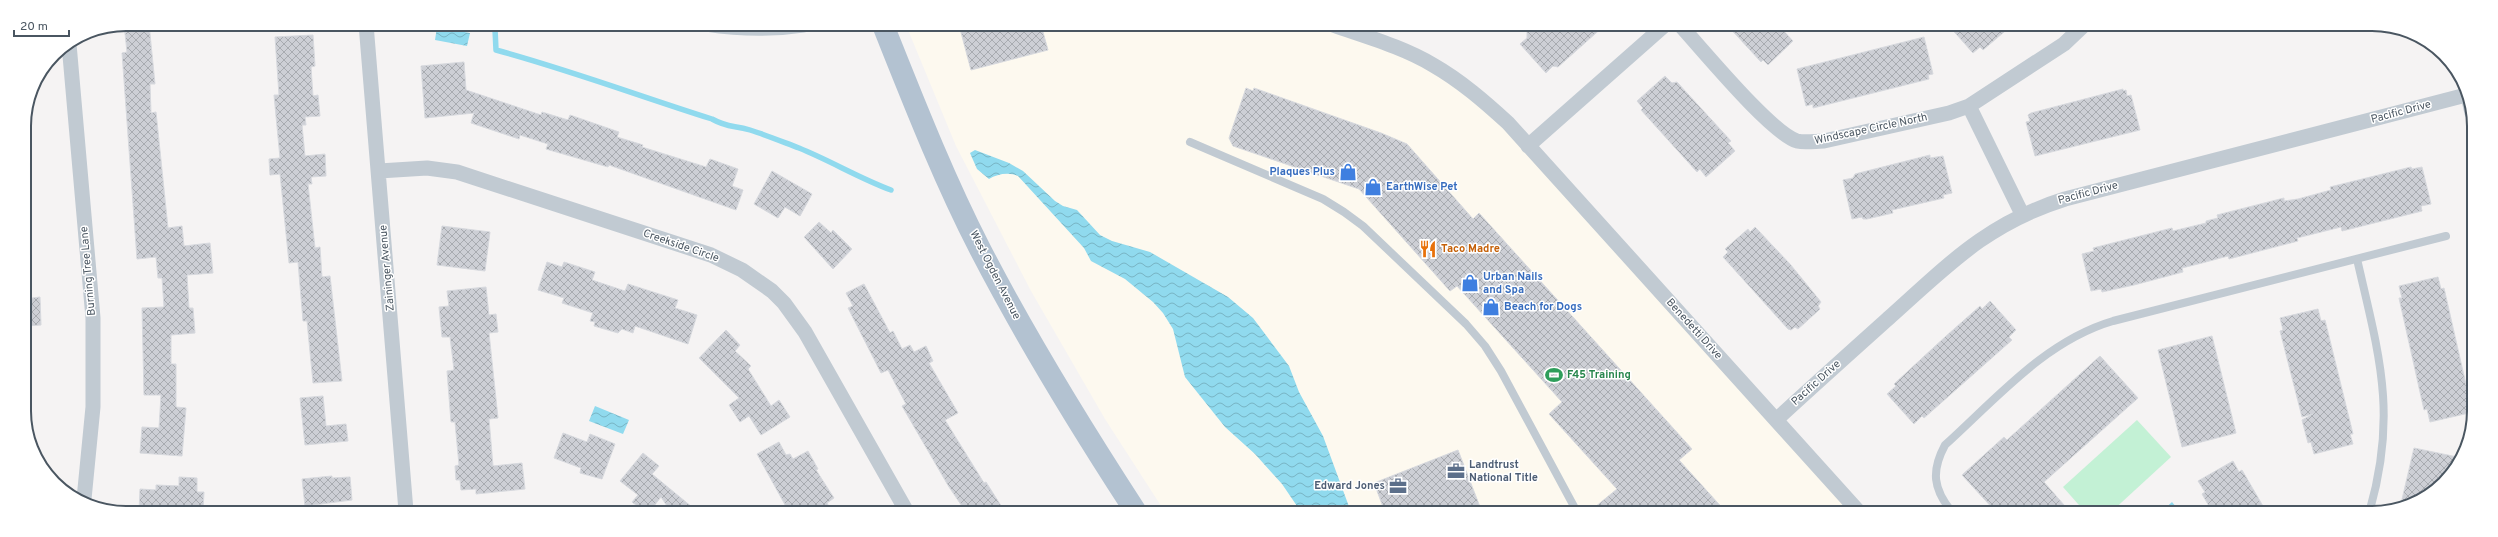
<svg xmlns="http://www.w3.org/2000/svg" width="2498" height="537" viewBox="0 0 2498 537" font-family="Overpass,sans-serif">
  <defs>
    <pattern id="water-waves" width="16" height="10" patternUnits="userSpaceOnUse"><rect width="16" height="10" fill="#90daee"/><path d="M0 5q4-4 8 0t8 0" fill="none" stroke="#78b4c4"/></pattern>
    <pattern id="building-cross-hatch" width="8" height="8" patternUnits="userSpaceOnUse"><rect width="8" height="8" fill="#cdcfd5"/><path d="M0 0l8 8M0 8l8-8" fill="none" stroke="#a8abb0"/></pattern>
  </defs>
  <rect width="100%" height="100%" fill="#f5f3f3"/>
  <path fill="#fdf9ef" d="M 906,25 L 1327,25 L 1412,55 L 1465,86 L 1860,512 L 1165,512 L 1105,419 L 1031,291 L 956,146 Z"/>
  <path fill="#c3f1d5" d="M 2137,420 L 2171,457 L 2110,513 L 2086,513 L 2063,487 Z"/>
  <path fill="url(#water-waves)" d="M 437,27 L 470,33 L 467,46 L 435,40 Z
    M 975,150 L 1009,163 L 1023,171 L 1055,201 L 1063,206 L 1077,210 L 1100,235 L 1112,241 L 1150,252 L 1228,297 L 1253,318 L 1289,366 L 1299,392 L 1323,436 L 1351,512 L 1297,512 L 1297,506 L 1282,484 L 1255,454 L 1225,427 L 1185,377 L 1173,329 L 1163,313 L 1153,302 L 1125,279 L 1091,261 L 1084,248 L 1018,176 C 1009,172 997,174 989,179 L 977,169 L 970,153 Z
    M 595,406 L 629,420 L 623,434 L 589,421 Z
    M 2172,502 L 2181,513 L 2160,513 Z"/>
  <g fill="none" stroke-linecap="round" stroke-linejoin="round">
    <path stroke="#90daee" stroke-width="5.5" d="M 492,24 L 495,29 L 496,50 C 570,70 639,96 712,119 C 728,128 734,125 750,130 C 766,135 783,142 799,148 C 831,161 859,178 891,190"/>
  </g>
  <path fill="url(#building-cross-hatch)" stroke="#d7d9de" d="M 124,24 L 149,24 L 155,84 L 150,84 L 151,113 L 156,112 L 168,228 L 182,226 L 184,246 L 210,243 L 213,273 L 187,275 L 189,308 L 193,308 L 195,333 L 171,335 L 171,364 L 176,364 L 176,407 L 186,408 L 182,456 L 140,453 L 142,427 L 159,428 L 161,395 L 144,395 L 142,308 L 164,307 L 162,278 L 158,278 L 156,257 L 137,259 L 122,53 L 127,52 Z
    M 959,25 L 1041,25 L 1048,50 L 971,70 Z
    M 1534,25 L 1605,25 L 1558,67 L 1553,66 L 1546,73 L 1520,44 L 1527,38 L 1527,32 Z
    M 1727,25 L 1778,25 L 1793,41 L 1768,65 L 1763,60 L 1761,62 Z
    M 1949,26 L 2011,26 L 1983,50 L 1980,47 L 1973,53 Z
    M 313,35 L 315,66 L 311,67 L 313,96 L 318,95 L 320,116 L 305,117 L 306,125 L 302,125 L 305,156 L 325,154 L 326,176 L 311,177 L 312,184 L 308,184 L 315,248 L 320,247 L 322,277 L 330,276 L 342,381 L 313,383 L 307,321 L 303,321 L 298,262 L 289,263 L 280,174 L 270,175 L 269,159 L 280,158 L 274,95 L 279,95 L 275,37 Z
    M 1924,37 L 1933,74 L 1928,75 L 1929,79 L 1813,108 L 1813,104 L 1806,106 L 1797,69 Z
    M 464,62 L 466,90 L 541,115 L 542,112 L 568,120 L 570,115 L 619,132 L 617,137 L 643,145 L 642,147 L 706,167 L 710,159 L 738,169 L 732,186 L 743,190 L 736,210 L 609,165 L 608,167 L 546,149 L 548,144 L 520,135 L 519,139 L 471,123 L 474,113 L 425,118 L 421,66 Z
    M 1665,76 L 1672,83 L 1677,82 L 1687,93 L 1731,141 L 1728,143 L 1735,151 L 1706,177 L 1700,169 L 1697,172 L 1641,110 L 1643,108 L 1637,101 Z
    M 1246,88 L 1253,91 L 1254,88 L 1381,133 L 1407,144 L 1473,219 L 1479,213 L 1692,449 L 1679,460 L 1726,512 L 1589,512 L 1617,489 L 1549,414 L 1562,402 L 1457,286 L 1450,291 L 1359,189 L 1233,146 L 1229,138 Z
    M 2123,89 L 2123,91 L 2126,90 L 2127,96 L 2131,95 L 2140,130 L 2035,156 L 2026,122 L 2030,121 L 2028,115 L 2031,113 Z
    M 1930,155 L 1930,158 L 1943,156 L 1952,193 L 1943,195 L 1944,198 L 1892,210 L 1893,213 L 1867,219 L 1863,219 L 1862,217 L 1852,219 L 1843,180 L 1853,178 L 1855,174 Z
    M 2411,167 L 2412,169 L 2422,167 L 2431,204 L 2421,206 L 2422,211 L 2342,231 L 2341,227 L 2297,238 L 2298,241 L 2229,259 L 2228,256 L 2202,263 L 2182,268 L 2183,272 L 2134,285 L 2102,292 L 2101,289 L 2091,291 L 2082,254 L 2094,251 L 2093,248 L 2172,228 L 2173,231 L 2206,223 L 2206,221 L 2218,218 L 2217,215 L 2284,198 L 2284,201 L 2298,199 L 2331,190 L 2330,187 Z
    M 772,171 L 812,194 L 800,216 L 785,207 L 778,218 L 754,204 Z
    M 819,222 L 831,233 L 833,230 L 852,249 L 833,269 L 804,237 Z
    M 442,226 L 490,232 L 485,271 L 437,265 Z
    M 1755,227 L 1790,264 L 1821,302 L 1818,306 L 1820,309 L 1798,329 L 1795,327 L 1791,330 L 1788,329 L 1723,257 L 1728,252 L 1725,249 L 1748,229 L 1750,232 Z
    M 547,262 L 562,267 L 564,262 L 595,272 L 592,280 L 625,291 L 628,284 L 678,300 L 675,308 L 697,315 L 688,344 L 635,326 L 633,333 L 622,329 L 618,333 L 594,326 L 595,322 L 590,321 L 593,313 L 562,303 L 564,298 L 538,290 Z
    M 2438,277 L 2441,289 L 2444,288 L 2470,402 L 2466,403 L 2469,413 L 2430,422 L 2427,409 L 2424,410 L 2399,298 L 2402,298 L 2399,286 Z
    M 864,284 L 890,333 L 893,331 L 902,349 L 910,345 L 914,352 L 926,346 L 933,361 L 929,363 L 958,413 L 945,420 L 984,483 L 986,482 L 1005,512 L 966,512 L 949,487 L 902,406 L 906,404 L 888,370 L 881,373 L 848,308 L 853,306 L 846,293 Z
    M 486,287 L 489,315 L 496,314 L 498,332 L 489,333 L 498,418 L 489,419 L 493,466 L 522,463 L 525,489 L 476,494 L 476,489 L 461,490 L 460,480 L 456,480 L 455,466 L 459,465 L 455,422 L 451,422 L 447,371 L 454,370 L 450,337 L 442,337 L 439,307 L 449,306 L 447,291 Z
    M 40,297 L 41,325 L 25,326 L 25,299 Z
    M 1990,301 L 2016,330 L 2009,337 L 2012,340 L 1924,418 L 1922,416 L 1914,424 L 1887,394 L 1896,386 L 1894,384 L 1945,337 L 1980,306 L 1982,309 Z
    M 2318,309 L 2321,321 L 2325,320 L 2353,434 L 2350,434 L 2353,444 L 2314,454 L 2311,442 L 2308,443 L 2302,420 L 2313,414 L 2302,417 L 2280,331 L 2283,330 L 2280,318 Z
    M 726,330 L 740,345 L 735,351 L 751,366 L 748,369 L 771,406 L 779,400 L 790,417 L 761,435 L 749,416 L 740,422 L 729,405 L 739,398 L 699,358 Z
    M 2212,336 L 2236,433 L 2182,447 L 2158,350 Z
    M 2100,356 L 2138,398 L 2044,482 L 2071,513 L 1996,512 L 1962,475 L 2004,437 L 2007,440 Z
    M 323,396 L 326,426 L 346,424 L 348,441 L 305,445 L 300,398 Z
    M 563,433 L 587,442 L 590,434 L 615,444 L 602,479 L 580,473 L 581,468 L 554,458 Z
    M 779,442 L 786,455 L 790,454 L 793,459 L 808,451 L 818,469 L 816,470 L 834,498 L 827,503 L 832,512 L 789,512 L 757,454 Z
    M 2414,448 L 2462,458 L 2439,488 L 2411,505 L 2400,508 Z
    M 1458,450 L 1482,512 L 1385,512 L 1374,483 Z
    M 643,453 L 659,466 L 652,474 L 698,512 L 671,512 L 661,497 L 650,511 L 644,511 L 632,502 L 638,495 L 620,481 Z
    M 2233,461 L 2239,472 L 2242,470 L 2267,513 L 2213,513 L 2202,494 L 2205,492 L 2198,481 Z
    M 332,476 L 332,478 L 350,477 L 352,500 L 305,506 L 302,479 Z
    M 179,477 L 197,478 L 197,492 L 204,492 L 203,511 L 139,511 L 140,489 L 156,490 L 156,485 L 179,486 Z"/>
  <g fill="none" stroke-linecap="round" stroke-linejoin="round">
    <path stroke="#c1cad2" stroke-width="8" d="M 1190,142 L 1323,199 L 1344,212 L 1363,226 L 1466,324 L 1485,346 L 1501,371 L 1577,512
      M 2357,259 C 2379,355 2398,414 2369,513
      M 1952,512 C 1933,489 1931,471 1945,445 C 1996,399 2045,341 2113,321 L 2446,236"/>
    <path stroke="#c1cad2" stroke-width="15" d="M 366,24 L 406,511
      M 706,24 C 738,29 771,30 803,25
      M 1333,25 C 1367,37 1403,47 1433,65 C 1461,81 1485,102 1508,123 L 1859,512
      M 1680,25 C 1703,50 1770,132 1797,141 C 1805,143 1816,141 1824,141 L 1949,113 L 1969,106 L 2064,44 L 2083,26
      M 69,44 L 93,318 L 93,407 L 84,499
      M 2469,100 L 2472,113
      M 1969,106 L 2022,214
      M 1528,146 L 1665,25
      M 379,171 L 427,168 L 457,172 L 711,255 L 742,270 L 772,291 L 784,303 L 805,332 L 907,512
      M 1776,420 C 1814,385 1852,351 1891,316 C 1949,264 1988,223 2065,199 L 2466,95"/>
    <path stroke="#b3c2d1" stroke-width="22" d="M 883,25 C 913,100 943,177 980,249 C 1027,340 1080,426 1136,512"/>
  </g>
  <defs>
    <g id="shop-bare" transform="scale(1.38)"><path d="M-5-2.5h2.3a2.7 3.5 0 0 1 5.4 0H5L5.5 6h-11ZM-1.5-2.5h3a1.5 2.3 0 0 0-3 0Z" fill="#3f7fe0" stroke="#fff" stroke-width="2.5" paint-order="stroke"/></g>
    <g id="restaurant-bare" transform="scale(1.38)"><path d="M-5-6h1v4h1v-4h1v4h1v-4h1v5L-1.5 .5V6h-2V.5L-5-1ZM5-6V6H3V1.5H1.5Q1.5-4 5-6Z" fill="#e8710a" stroke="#fff" stroke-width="2.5" paint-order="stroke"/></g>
    <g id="stadium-bare" transform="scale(1.38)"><path d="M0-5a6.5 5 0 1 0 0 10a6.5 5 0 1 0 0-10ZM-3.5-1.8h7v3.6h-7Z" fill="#2e9e5b" stroke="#fff" stroke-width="2.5" paint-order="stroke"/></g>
    <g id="office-bare" transform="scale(1.38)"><path d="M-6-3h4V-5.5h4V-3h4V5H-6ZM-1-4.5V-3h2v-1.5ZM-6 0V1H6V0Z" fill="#5c6f8a" stroke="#fff" stroke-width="2.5" paint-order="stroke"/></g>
  </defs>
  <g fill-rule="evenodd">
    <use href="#shop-bare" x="1348" y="172"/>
    <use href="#shop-bare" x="1373" y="187"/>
    <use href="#restaurant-bare" x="1428" y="249"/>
    <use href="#shop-bare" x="1470" y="283"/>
    <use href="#shop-bare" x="1491" y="307"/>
    <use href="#stadium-bare" x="1554" y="375"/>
    <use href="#office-bare" x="1456" y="471"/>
    <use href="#office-bare" x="1398" y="486"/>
  </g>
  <g text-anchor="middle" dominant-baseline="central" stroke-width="3" stroke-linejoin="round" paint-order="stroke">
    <g font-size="11" fill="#4a5661" stroke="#fff">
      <text transform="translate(2401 112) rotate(-15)">Pacific Drive</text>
      <text transform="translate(1871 129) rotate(-12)">Windscape Circle North</text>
      <text transform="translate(2088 193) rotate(-15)">Pacific Drive</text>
      <text transform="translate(681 246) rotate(19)">Creekside Circle</text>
      <text transform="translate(387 268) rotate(-95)">Zaininger Avenue</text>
      <text transform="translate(88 271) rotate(-95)">Burning Tree Lane</text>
      <text transform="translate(995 275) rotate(63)">West Ogden Avenue</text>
      <text transform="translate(1694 329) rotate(48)">Benedetti Drive</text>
      <text transform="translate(1816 383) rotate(-42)">Pacific Drive</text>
    </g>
    <g font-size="11" font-weight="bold" fill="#366cbe" stroke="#fff" text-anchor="start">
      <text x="1335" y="172" text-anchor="end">Plaques Plus</text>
      <text x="1386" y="187">EarthWise Pet</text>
      <text x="1483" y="277">Urban Nails<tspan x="1483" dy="13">and Spa</tspan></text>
      <text x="1504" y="307">Beach for Dogs</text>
    </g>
    <g font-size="11" font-weight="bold" fill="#c56008" stroke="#fff" text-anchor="start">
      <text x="1441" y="249">Taco Madre</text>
    </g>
    <g font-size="11" font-weight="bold" fill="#27864d" stroke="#fff" text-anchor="start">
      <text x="1567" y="375">F45 Training</text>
    </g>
    <g font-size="11" font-weight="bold" fill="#4e5e75" stroke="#fff" text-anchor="start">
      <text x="1469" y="465">Landtrust<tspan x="1469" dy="13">National Title</tspan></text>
      <text x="1385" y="486" text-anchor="end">Edward Jones</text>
    </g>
  </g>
  <path d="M0 0H2498V537H0ZM126 31H2372A95 95 0 0 1 2467 126V411A95 95 0 0 1 2372 506H126A95 95 0 0 1 31 411V126A95 95 0 0 1 126 31Z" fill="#fff" fill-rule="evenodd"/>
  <path fill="none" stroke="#4a5661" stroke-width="2" d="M126 31H2372A95 95 0 0 1 2467 126V411A95 95 0 0 1 2372 506H126A95 95 0 0 1 31 411V126A95 95 0 0 1 126 31Z"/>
  <path d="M14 30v6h55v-6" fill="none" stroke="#4a5661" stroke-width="2"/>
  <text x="20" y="30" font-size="12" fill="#4a5661" stroke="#ffffff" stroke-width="3" paint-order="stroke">20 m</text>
</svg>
